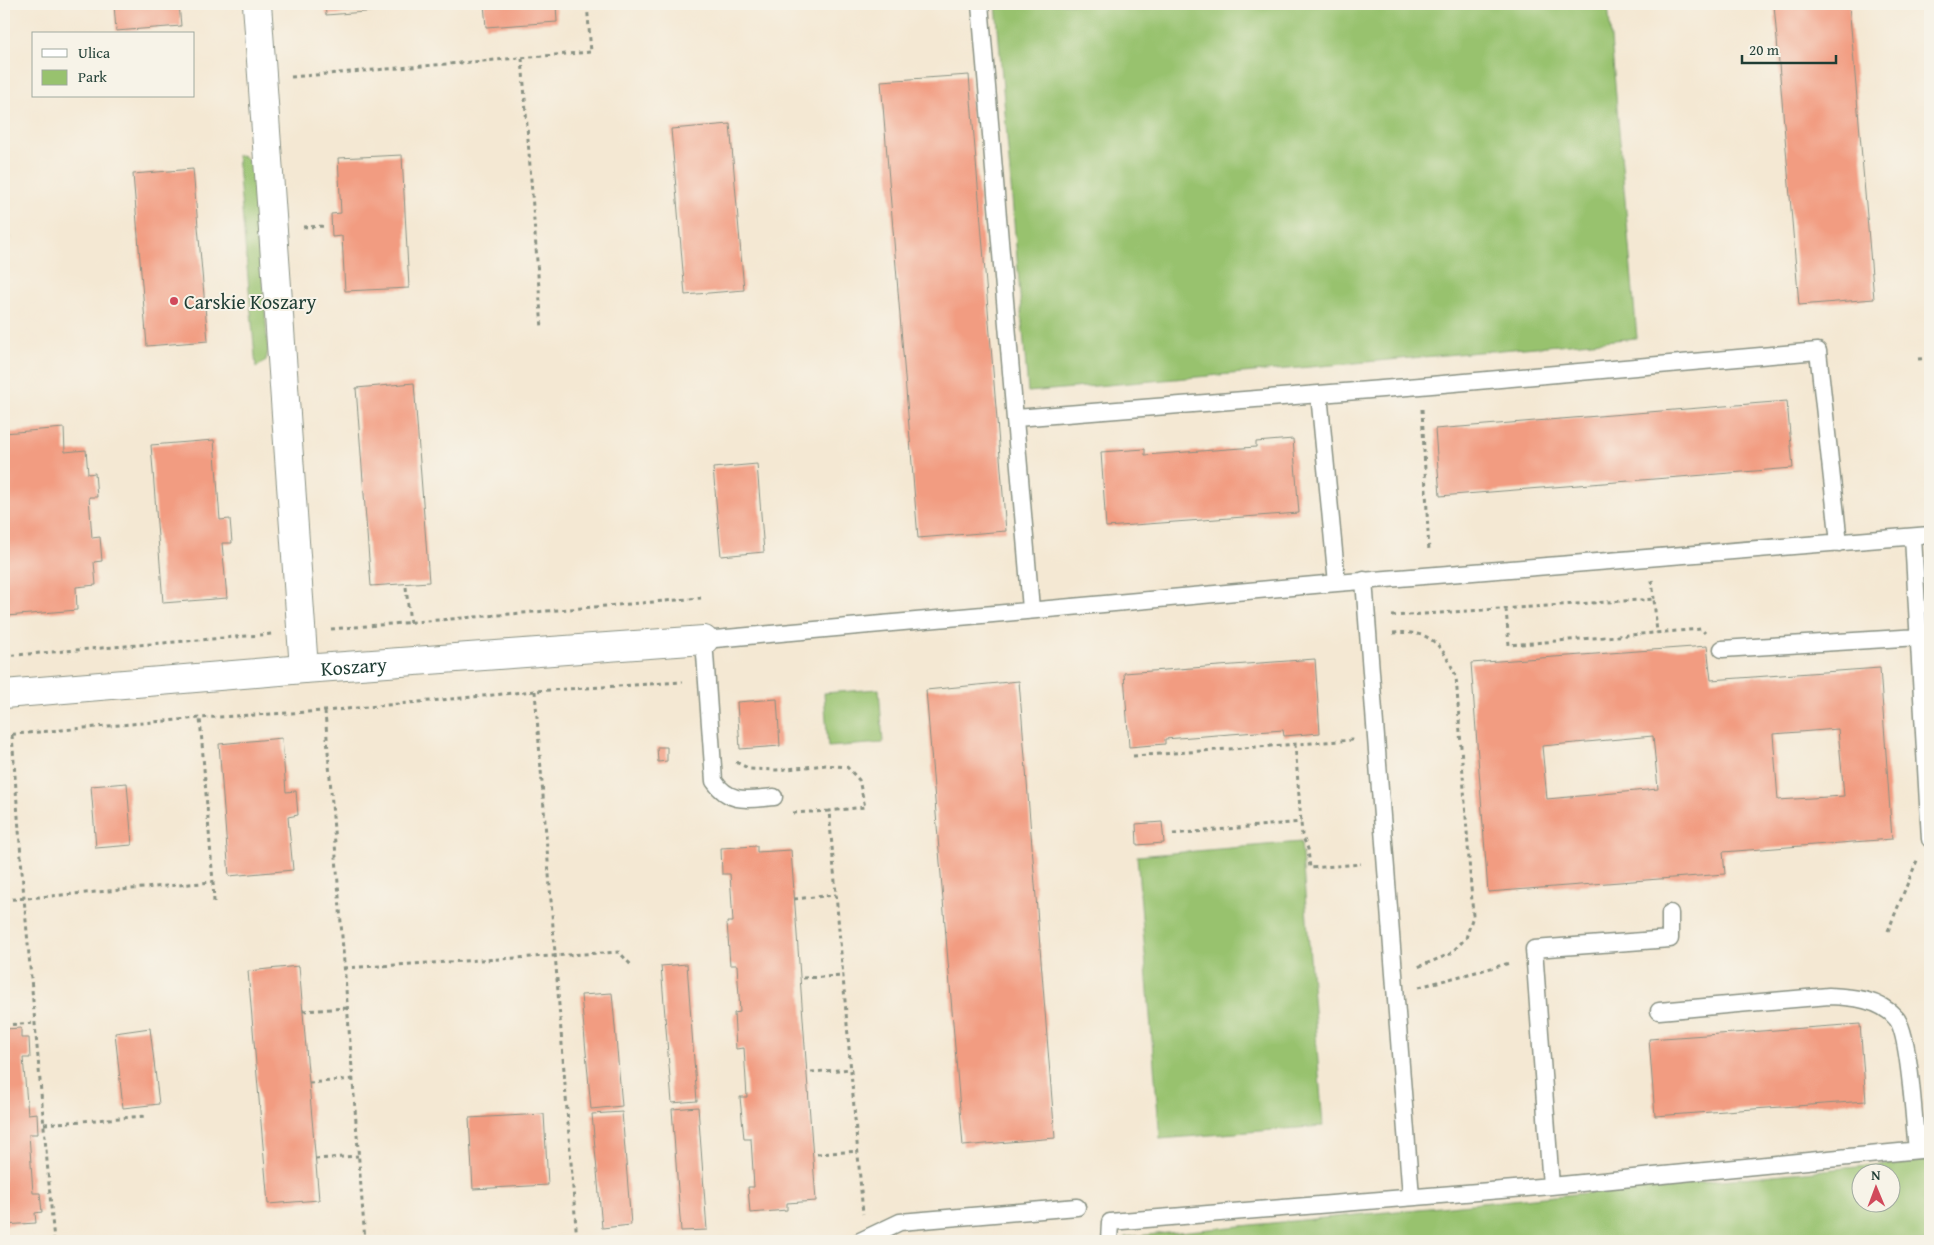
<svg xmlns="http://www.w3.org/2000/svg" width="1934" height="1245" viewBox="0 0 1934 1245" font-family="'Gentium Book Plus',serif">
  <rect width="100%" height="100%" fill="#f7f3e8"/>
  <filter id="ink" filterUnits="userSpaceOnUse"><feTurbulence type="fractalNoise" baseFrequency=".02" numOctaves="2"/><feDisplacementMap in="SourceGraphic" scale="10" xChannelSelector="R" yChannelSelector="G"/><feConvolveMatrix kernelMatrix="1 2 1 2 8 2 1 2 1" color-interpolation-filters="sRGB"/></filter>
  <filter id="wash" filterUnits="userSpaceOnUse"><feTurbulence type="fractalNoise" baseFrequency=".0096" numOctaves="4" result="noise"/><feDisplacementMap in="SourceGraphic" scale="20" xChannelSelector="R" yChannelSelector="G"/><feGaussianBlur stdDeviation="1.12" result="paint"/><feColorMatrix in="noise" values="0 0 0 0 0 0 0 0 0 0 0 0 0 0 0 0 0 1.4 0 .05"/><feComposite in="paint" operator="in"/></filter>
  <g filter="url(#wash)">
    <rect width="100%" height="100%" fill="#f4e8d3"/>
    <path fill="#98c26e" stroke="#5c8051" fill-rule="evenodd" d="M 996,4 L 1608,4 L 1637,338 L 1028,392 Z
      M 237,155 C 247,156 252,162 255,171 L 268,351 L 266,360 L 256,368 Z
      M 879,689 L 883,743 L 828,747 L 824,693 Z
      M 1301,842 L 1323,1126 L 1160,1139 L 1137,856 Z
      M 1930,1160 L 1930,1241 L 1124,1241 L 1126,1237 ZM 1892,1172 L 1892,1202 L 1862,1202 L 1862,1172 Z"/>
    <g id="blocks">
      <path fill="#f29c81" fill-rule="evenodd" d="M 114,4 L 179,4 L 181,26 L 116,31 Z
        M 325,4 L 391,4 L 391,10 L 326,15 Z
        M 484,4 L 556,4 L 557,22 L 486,27 Z
        M 1774,4 L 1849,4 L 1874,299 L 1799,305 Z
        M 969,75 L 1006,531 L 918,538 L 881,81 Z
        M 730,124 L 744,290 L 685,295 L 671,129 Z
        M 402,155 L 409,288 L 345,291 L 342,236 L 332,237 L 331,214 L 341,213 L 338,158 Z
        M 193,169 L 208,341 L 147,346 L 133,174 Z
        M 414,383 L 429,582 L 371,586 L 356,388 Z
        M 1787,401 L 1793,468 L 1440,496 L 1435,429 Z
        M 64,428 L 65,452 L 86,450 L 88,474 L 95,473 L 97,497 L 89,497 L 92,538 L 100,537 L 102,561 L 94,562 L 96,585 L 76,587 L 77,610 L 7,616 L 5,592 L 4,592 L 4,433 Z
        M 1293,439 L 1299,513 L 1106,527 L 1101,452 L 1145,449 L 1145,455 L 1256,447 L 1256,442 Z
        M 214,440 L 220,520 L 230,519 L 232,543 L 222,543 L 227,598 L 163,603 L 151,445 Z
        M 757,464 L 764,552 L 721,556 L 713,468 Z
        M 1707,646 L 1711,680 L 1880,668 L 1892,839 L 1723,852 L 1725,874 L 1488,892 L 1471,663 ZM 1838,729 L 1844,796 L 1778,800 L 1773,734 ZM 1653,736 L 1658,789 L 1547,799 L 1542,746 Z
        M 1315,659 L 1320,733 L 1284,736 L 1283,730 L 1165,739 L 1165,744 L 1129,747 L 1124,673 Z
        M 1019,681 L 1055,1138 L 963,1146 L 926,690 Z
        M 777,699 L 780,746 L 740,749 L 737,702 Z
        M 282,738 L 286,792 L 296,791 L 298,815 L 288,817 L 293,870 L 229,876 L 219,744 Z
        M 657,747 L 667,747 L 667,761 L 658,762 Z
        M 127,783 L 132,845 L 96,848 L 91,786 Z
        M 1162,822 L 1164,843 L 1137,845 L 1136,824 Z
        M 757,846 L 757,852 L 791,850 L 816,1201 L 787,1203 L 787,1210 L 750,1213 L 748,1187 L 754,1187 L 751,1139 L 744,1139 L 740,1097 L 747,1097 L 744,1048 L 736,1049 L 734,1013 L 740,1012 L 737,965 L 730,965 L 727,922 L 733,922 L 730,874 L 722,874 L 721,848 Z
        M 687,964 L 697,1101 L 672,1103 L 661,966 Z
        M 299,966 L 319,1200 L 268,1204 L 248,971 Z
        M 1930,972 L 1930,994 L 1929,994 L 1927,973 Z
        M 612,993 L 622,1106 L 591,1109 L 581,995 Z
        M 1860,1024 L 1866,1101 L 1655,1116 L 1649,1039 Z
        M 21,1028 L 21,1038 L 29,1038 L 30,1058 L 23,1058 L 28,1114 L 37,1113 L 38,1134 L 29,1134 L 33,1193 L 40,1193 L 42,1212 L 35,1213 L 36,1223 L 4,1225 L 4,1029 Z
        M 150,1028 L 159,1104 L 123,1108 L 115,1033 Z
        M 698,1107 L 707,1230 L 681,1231 L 672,1109 Z
        M 622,1112 L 631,1225 L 602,1228 L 592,1114 Z
        M 544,1114 L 548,1185 L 473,1189 L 469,1118 Z"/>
    </g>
  </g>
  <g filter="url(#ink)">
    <use href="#blocks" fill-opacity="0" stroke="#8a9284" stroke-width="1"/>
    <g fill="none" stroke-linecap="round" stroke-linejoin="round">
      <g stroke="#8a9284" stroke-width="19">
        <path id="lane" d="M 980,4 L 1031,609
          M 1319,394 L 1337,583
          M 1016,418 L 1420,386 L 1818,351 L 1839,543
          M 1913,537 L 1930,839
          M 1364,580 L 1411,1197
          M 1722,649 L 1919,637
          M 774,797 C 749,799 730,805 714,781 L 704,640 L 1337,583 L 1930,535
          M 1659,1011 L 1829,996 C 1852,997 1880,999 1896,1018 C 1910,1033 1914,1125 1917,1150
          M 1551,1186 L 1534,949 L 1670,939 L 1670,913
          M 860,1241 L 900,1222 L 1077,1207
          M 1109,1241 L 1110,1222 L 1551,1186 L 1930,1149"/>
      </g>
      <g stroke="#8a9284" stroke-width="30">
        <g id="street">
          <path d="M 257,4 L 304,669"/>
          <path id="s1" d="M 4,694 L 304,669 L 704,640"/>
        </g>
      </g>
      <path stroke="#8a9284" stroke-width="3" stroke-dasharray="4 4" stroke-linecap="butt" d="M 103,4 L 103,5
        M 522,58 L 542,329
        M 291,77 L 591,52 L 587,4
        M 1928,206 L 1930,206
        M 303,227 L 326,226
        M 4,238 L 12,237
        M 1918,359 L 1930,358
        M 1422,409 L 1429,552
        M 1652,580 L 1654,599
        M 406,587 L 410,623
        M 1506,609 L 1509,645 L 1701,629 L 1705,633
        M 1392,616 L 1654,599 L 1657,633
        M 331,629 L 701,598
        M 1393,633 C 1431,630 1441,643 1456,676 L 1473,916 L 1466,938 L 1450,954 L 1418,967
        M 4,656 L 272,634
        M 535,691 L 577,1241
        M 325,711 L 365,1241
        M 4,735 L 200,718 L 325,711 L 535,691 L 683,682
        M 12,735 L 24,898 L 54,1241
        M 1295,744 L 1302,835 L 1308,849 L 1310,868 L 1361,864
        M 1133,756 L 1353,740
        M 736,762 L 750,769 L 777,770 L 826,765 L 847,767 L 859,780 L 865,807 L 829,811
        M 793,813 L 829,811 L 863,1214
        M 1173,834 L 1301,822
        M 213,882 L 214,902
        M 794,899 L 836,895
        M 4,900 L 213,882 L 200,718
        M 1888,931 L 1918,858
        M 344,968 L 619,952 L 632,966
        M 803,978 L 843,976
        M 1419,987 L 1510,963
        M 303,1011 L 347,1008
        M 4,1025 L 34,1023
        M 811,1072 L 852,1069
        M 309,1083 L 353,1079
        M 44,1124 L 146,1116
        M 817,1154 L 859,1151
        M 315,1159 L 358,1156"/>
      <use href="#lane" stroke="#fff" stroke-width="16"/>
      <use href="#street" stroke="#fff" stroke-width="28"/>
    </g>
  </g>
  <circle fill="#d1495b" stroke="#f7f3e8" stroke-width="2" cx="174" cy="301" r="5"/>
  <g text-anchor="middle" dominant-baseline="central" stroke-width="4" stroke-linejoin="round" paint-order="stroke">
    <g font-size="20" fill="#1f3d34" stroke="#f7f3e8" text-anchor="start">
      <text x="184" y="301">Carskie Koszary</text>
    </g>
    <g font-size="20" fill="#1f3d34" stroke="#f7f3e8">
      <text stroke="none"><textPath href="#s1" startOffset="351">Koszary</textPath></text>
    </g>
  </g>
  <rect width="1934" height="1245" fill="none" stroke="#f7f3e8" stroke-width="20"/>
  <rect x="32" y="32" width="162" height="65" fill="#f7f3e8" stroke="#a1aaa0"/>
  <rect x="42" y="49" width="25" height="8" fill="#ffffff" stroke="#a1aaa0"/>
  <text x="78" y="58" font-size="15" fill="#1f3d34">Ulica</text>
  <rect x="42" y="70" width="25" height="15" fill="#98c26e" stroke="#a1aaa0"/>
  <text x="78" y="82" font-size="15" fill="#1f3d34">Park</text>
  <g transform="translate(1876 1188) rotate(359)"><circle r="24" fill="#f7f3e8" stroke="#a1aaa0"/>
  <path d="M0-4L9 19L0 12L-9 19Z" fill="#d1495b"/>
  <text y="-8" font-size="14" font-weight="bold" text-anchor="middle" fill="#1f3d34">N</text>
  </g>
  <path d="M1742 55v8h94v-8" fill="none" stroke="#1f3d34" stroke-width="2.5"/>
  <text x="1749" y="55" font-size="15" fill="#1f3d34" stroke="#f7f3e8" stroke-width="4" paint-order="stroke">20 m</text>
</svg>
